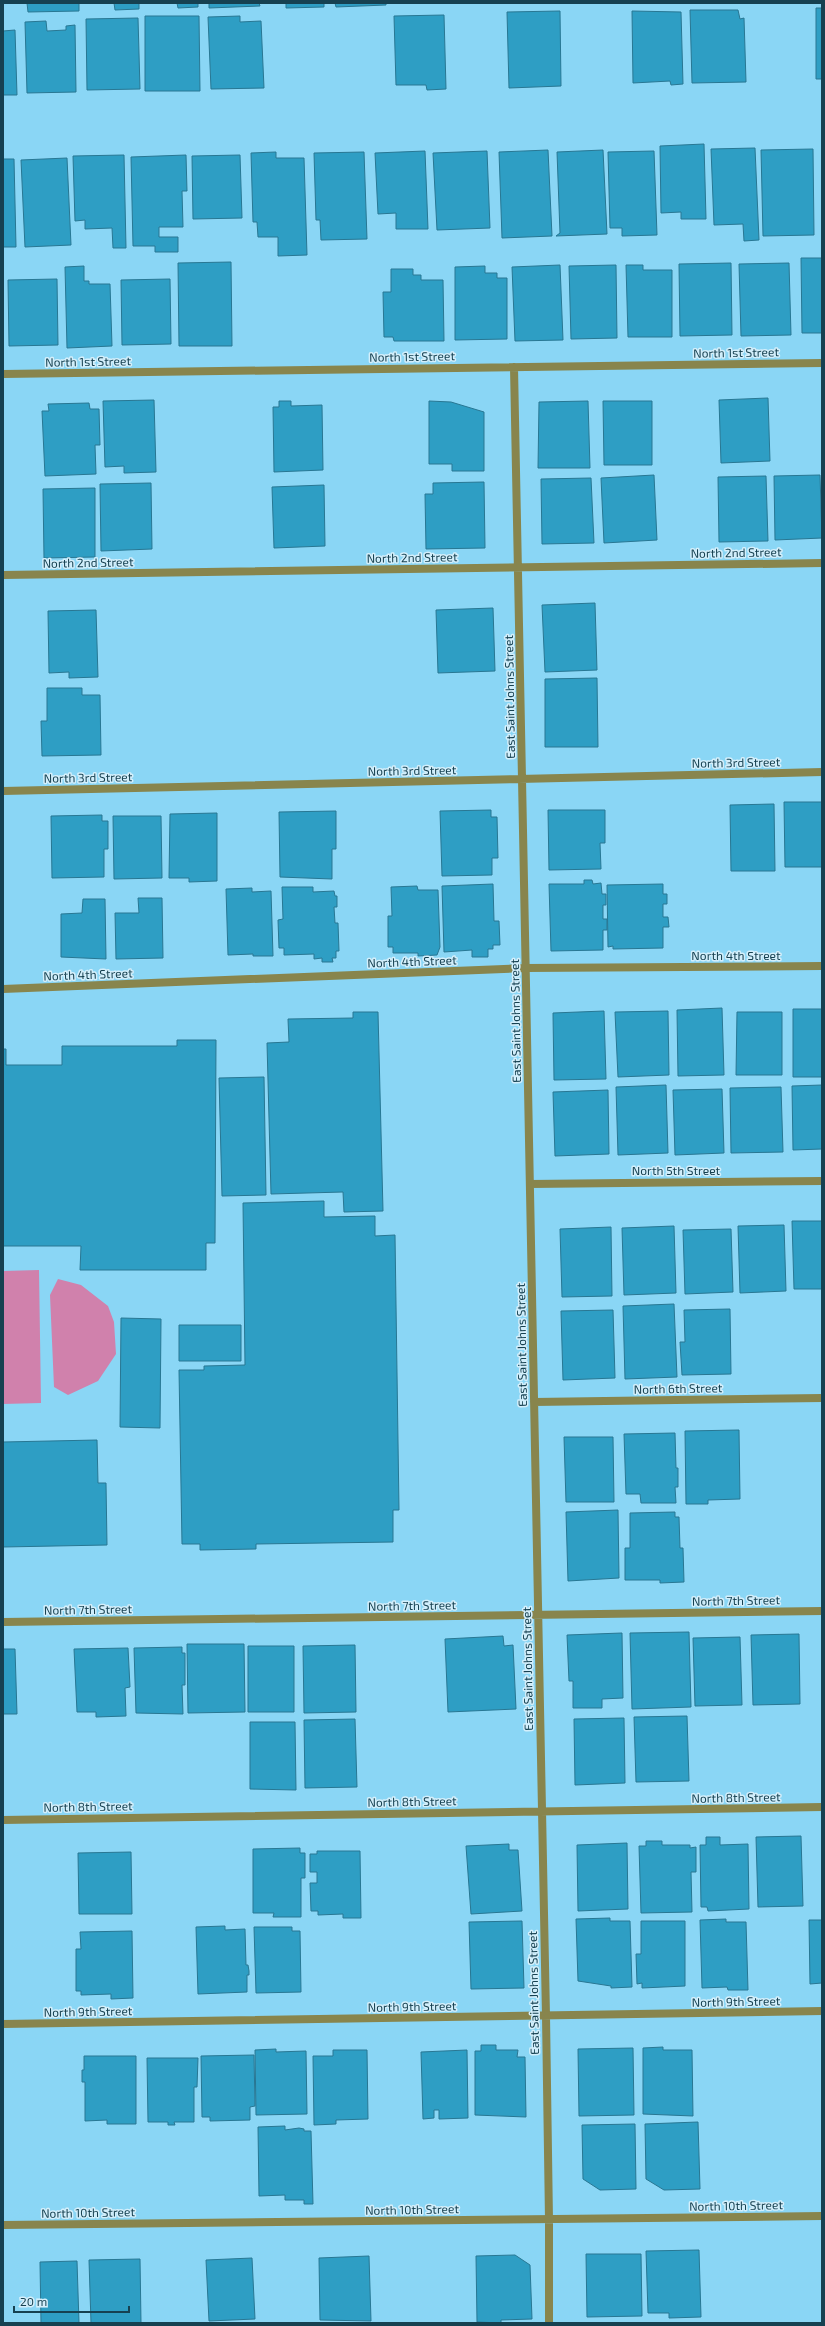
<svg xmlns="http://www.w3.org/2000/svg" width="825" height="2326" viewBox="0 0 825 2326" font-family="'Exo 2',sans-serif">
  <rect width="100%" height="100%" fill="#8ad6f5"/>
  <path fill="#d081ac" d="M 39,1270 L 41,1403 L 3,1404 L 3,1271 Z
    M 58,1279 L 81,1285 L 108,1306 L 114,1322 L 116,1354 L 98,1381 L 68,1395 L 54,1387 L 50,1295 Z"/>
  <path fill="#2e9ec4" stroke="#287793" d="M 27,3 L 79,3 L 79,11 L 28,12 Z
    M 114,3 L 139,3 L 139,9 L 115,10 Z
    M 177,3 L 198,3 L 198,7 L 178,8 Z
    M 209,3 L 259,3 L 260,6 L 209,8 Z
    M 286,3 L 324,3 L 324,7 L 286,8 Z
    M 335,3 L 386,3 L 386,5 L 336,7 Z
    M 816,8 L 822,8 L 822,79 L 816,79 Z
    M 690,10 L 738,10 L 740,19 L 744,18 L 746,82 L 692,83 Z
    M 560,11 L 561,86 L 509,88 L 507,12 Z
    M 632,11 L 681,12 L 683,84 L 671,85 L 670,81 L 633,83 Z
    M 444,15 L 446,89 L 427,90 L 426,85 L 396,85 L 394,16 Z
    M 145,16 L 199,16 L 200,91 L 145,91 Z
    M 240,16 L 240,22 L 261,21 L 264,88 L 211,89 L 208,17 Z
    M 138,18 L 140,89 L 87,90 L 86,19 Z
    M 46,21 L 47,31 L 66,30 L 66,26 L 75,25 L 76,92 L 27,93 L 25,22 Z
    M 15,30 L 17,95 L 3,95 L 3,31 Z
    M 704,144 L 706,219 L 681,219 L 681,212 L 661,213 L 660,146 Z
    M 755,148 L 759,240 L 744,241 L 743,224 L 714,225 L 711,149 Z
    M 813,149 L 814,235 L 763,236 L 761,150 Z
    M 548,150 L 552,236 L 502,238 L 499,152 Z
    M 603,150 L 607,234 L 556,236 L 560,233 L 557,152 Z
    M 425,151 L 428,229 L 396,229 L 396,213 L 378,214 L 375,153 Z
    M 487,151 L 490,228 L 437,230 L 433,153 Z
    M 654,151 L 657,235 L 622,236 L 622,228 L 610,228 L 608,152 Z
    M 276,152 L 276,158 L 304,158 L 307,255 L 278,256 L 278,237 L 258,237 L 257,222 L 253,222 L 251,153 Z
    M 364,152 L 367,239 L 321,240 L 320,220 L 316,220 L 314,153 Z
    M 124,155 L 126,248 L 113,248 L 112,228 L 85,229 L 85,220 L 75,221 L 73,156 Z
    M 186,155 L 187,191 L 182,191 L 183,227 L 159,227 L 159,237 L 178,237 L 178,252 L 155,252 L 155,246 L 133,246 L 131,157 Z
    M 240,155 L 242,218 L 193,219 L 192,156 Z
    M 67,158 L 71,245 L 25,247 L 21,160 Z
    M 3,159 L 14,159 L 16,247 L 3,247 Z
    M 801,258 L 822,258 L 822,333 L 802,333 Z
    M 231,262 L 232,346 L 179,346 L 178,263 Z
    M 731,263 L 732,335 L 680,336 L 679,264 Z
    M 789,263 L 791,335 L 741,336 L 739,264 Z
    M 560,265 L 563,340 L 515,341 L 512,267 Z
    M 616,265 L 617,338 L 571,339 L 569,266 Z
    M 626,265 L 643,265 L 643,270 L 672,270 L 672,337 L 628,337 Z
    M 84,266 L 84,281 L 89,281 L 89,284 L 110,284 L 112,346 L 67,348 L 65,267 Z
    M 485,266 L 485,273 L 497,273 L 497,278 L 507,278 L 507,339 L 455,340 L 455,267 Z
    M 391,269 L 413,269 L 413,275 L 421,275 L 421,280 L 443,280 L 444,341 L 394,341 L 393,337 L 384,337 L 383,292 L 391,292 Z
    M 57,279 L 58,345 L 9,346 L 8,280 Z
    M 170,279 L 171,344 L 122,345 L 121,280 Z
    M 768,398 L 770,461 L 721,463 L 719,400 Z
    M 154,400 L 156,472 L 124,473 L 124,466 L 105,467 L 103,401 Z
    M 279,401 L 291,401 L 291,406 L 322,405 L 323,470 L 274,472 L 273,407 L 279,407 Z
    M 429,401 L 451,402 L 484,412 L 484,471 L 452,471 L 452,464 L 429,464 Z
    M 588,401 L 590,468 L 538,468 L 539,402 Z
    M 603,401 L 652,401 L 652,465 L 604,465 Z
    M 89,403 L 90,409 L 99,409 L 100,445 L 95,445 L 96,474 L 45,476 L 42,411 L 49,411 L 48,404 Z
    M 654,475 L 657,540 L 604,543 L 601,478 Z
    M 820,475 L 822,538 L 775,540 L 774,476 Z
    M 766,476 L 768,541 L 719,542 L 718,477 Z
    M 591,478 L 594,543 L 542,544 L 541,479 Z
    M 484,482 L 485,548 L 426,549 L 425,494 L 433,494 L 433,483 Z
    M 151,483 L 152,549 L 101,551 L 100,484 Z
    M 324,485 L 325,546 L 274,548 L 272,487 Z
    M 95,488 L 95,557 L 44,558 L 43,489 Z
    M 595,603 L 597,670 L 545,672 L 542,605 Z
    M 493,608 L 495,671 L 438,673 L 436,610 Z
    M 96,610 L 98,677 L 69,678 L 69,672 L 49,673 L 48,611 Z
    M 597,678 L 598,747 L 545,747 L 545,679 Z
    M 47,688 L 82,688 L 82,695 L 100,695 L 101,755 L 42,756 L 41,721 L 47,721 Z
    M 784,802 L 822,802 L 822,867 L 785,867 Z
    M 774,804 L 775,871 L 731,871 L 730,805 Z
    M 491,810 L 491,817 L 497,817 L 498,858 L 492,858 L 492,875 L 442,876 L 440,811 Z
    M 548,810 L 605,810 L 605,843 L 600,843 L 601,869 L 549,870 Z
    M 336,811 L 336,849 L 332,849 L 332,879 L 280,877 L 279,812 Z
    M 217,813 L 217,881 L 189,882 L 189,878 L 169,878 L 170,814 Z
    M 102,815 L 102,821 L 108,821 L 108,849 L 104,849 L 104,877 L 52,878 L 51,816 Z
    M 113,816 L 161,816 L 162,878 L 114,879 Z
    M 584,880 L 592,880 L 593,884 L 601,883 L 602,894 L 606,894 L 606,905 L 603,905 L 603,919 L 607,919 L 607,930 L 603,930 L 603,950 L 551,951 L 549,884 L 584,884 Z
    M 493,884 L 494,921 L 499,921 L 500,945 L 493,945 L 493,949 L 488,949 L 488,957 L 472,957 L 472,950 L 444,952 L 442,886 Z
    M 663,884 L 663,894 L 667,894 L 667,904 L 663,904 L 663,917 L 668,917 L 669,927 L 663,927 L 663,948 L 613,949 L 613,946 L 608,947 L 607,885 Z
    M 417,886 L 418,890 L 438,890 L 440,947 L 437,955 L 418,956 L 418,953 L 393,953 L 393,947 L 388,947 L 388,916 L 392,916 L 391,887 Z
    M 282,887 L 313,887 L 313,892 L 334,891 L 335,896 L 337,896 L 337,907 L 334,907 L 335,923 L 338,923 L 339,951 L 336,951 L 336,958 L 332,958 L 333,962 L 322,962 L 322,958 L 314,959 L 314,954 L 284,955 L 284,948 L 279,948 L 278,920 L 283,919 Z
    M 252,888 L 252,892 L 271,891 L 273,956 L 253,956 L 253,954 L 228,955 L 226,889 Z
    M 138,898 L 162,898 L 163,958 L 116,959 L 115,913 L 139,913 Z
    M 83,899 L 105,899 L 106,959 L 61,957 L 61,914 L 82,913 Z
    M 722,1008 L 724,1075 L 678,1076 L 677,1010 Z
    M 793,1009 L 822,1009 L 822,1077 L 793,1077 Z
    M 604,1011 L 606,1079 L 554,1080 L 553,1013 Z
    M 668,1011 L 669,1075 L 618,1077 L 615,1012 Z
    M 353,1012 L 378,1012 L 383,1211 L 344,1212 L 343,1192 L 271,1194 L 267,1043 L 289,1042 L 288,1019 L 353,1018 Z
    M 737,1012 L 782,1012 L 782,1075 L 736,1075 Z
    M 177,1040 L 216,1040 L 215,1243 L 206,1243 L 206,1270 L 80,1270 L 81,1246 L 3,1246 L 3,1049 L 6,1049 L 6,1065 L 62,1065 L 62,1046 L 177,1046 Z
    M 264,1077 L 266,1195 L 222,1196 L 219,1078 Z
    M 666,1085 L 668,1153 L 618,1155 L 616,1087 Z
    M 822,1085 L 822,1149 L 793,1150 L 792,1086 Z
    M 781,1087 L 783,1152 L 731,1153 L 730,1088 Z
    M 722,1089 L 724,1153 L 675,1155 L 673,1090 Z
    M 608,1090 L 609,1154 L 555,1156 L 553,1092 Z
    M 324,1201 L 324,1217 L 375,1216 L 375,1236 L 395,1235 L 399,1510 L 393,1510 L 393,1542 L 256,1544 L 256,1549 L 200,1550 L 200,1544 L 182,1544 L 179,1370 L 204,1370 L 204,1366 L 245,1365 L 243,1203 Z
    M 792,1221 L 822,1221 L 822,1289 L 794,1289 Z
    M 784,1225 L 786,1291 L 740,1293 L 738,1226 Z
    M 674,1226 L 676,1293 L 624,1295 L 622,1228 Z
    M 611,1227 L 612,1296 L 562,1297 L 560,1229 Z
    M 731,1229 L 733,1292 L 685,1294 L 683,1230 Z
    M 674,1304 L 677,1377 L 625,1379 L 623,1306 Z
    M 730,1309 L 731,1374 L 682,1375 L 680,1342 L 685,1342 L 684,1310 Z
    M 613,1310 L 615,1378 L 563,1380 L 561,1311 Z
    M 121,1318 L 161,1319 L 160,1428 L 120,1427 Z
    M 179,1325 L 241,1325 L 241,1361 L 179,1361 Z
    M 739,1430 L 740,1499 L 708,1500 L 708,1504 L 686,1504 L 685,1431 Z
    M 675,1433 L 676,1468 L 678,1468 L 678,1487 L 675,1487 L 676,1503 L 641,1503 L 640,1494 L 626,1494 L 624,1434 Z
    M 564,1437 L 613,1437 L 614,1502 L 566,1502 Z
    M 97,1440 L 98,1483 L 106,1483 L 107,1545 L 3,1547 L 3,1442 Z
    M 618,1510 L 619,1578 L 568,1581 L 566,1512 Z
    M 675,1512 L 675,1517 L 679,1517 L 680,1548 L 683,1548 L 684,1582 L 660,1583 L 660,1580 L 625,1580 L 625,1548 L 630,1548 L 630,1513 Z
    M 689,1632 L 691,1707 L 632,1709 L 630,1633 Z
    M 622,1633 L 623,1698 L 602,1699 L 602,1708 L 573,1708 L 573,1681 L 569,1681 L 567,1635 Z
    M 799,1634 L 800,1704 L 753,1705 L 751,1635 Z
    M 503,1636 L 504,1646 L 513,1645 L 516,1709 L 448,1712 L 445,1639 Z
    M 740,1637 L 742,1705 L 695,1706 L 693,1638 Z
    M 187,1644 L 244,1644 L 245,1712 L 188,1713 Z
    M 355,1645 L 356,1712 L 304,1713 L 303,1646 Z
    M 248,1646 L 294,1646 L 294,1712 L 248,1712 Z
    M 182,1647 L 182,1653 L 185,1653 L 185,1685 L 182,1685 L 183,1714 L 136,1713 L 134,1648 Z
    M 128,1648 L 130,1687 L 125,1688 L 126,1716 L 96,1717 L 96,1712 L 77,1712 L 74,1649 Z
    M 3,1649 L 15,1649 L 17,1714 L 3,1714 Z
    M 687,1716 L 689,1781 L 636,1782 L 634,1717 Z
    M 624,1718 L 625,1783 L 575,1785 L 574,1719 Z
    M 355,1719 L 357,1787 L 305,1788 L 304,1720 Z
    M 250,1722 L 295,1722 L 296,1790 L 250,1789 Z
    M 801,1836 L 803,1906 L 758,1907 L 756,1837 Z
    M 706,1837 L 720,1837 L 720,1845 L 748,1844 L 749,1909 L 708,1911 L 707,1907 L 701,1907 L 700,1845 L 706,1845 Z
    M 646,1841 L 662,1841 L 662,1845 L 690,1845 L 690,1848 L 696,1847 L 696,1872 L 691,1872 L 692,1912 L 641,1913 L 639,1846 L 646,1846 Z
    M 627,1843 L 628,1909 L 578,1911 L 577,1845 Z
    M 509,1844 L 509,1850 L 518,1850 L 522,1911 L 471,1914 L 466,1846 Z
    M 300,1848 L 300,1853 L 305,1853 L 305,1878 L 301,1878 L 301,1917 L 273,1917 L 274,1913 L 253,1913 L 253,1849 Z
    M 317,1851 L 360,1851 L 361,1918 L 343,1918 L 343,1914 L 318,1915 L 318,1911 L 311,1911 L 310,1883 L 317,1883 L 317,1872 L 310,1872 L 310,1854 L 317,1854 Z
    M 131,1852 L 132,1914 L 79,1914 L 78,1853 Z
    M 610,1918 L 610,1921 L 630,1921 L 632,1987 L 611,1988 L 611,1986 L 578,1981 L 576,1919 Z
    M 726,1919 L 726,1922 L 746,1922 L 748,1990 L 728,1990 L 727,1987 L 702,1988 L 700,1920 Z
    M 809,1920 L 822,1920 L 822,1983 L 810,1984 Z
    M 522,1921 L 524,1988 L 471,1989 L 469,1922 Z
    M 641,1921 L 685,1921 L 685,1986 L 642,1988 L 642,1983 L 637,1984 L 636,1954 L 641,1954 Z
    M 225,1926 L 225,1930 L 245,1929 L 246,1965 L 248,1965 L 249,1971 L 249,1975 L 247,1975 L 247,1992 L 198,1994 L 196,1927 Z
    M 254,1927 L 292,1927 L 292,1931 L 300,1931 L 301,1992 L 256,1993 Z
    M 132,1931 L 133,1998 L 111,1999 L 111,1994 L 81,1995 L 81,1991 L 76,1991 L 76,1949 L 81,1949 L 80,1932 Z
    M 481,2045 L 496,2045 L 496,2050 L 518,2050 L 517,2057 L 525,2057 L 526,2117 L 475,2115 L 475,2051 L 481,2051 Z
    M 663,2047 L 663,2050 L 692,2050 L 693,2116 L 643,2114 L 643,2048 Z
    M 633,2048 L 634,2115 L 579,2116 L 578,2049 Z
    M 276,2049 L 276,2052 L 306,2051 L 307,2114 L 256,2115 L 255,2050 Z
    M 333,2050 L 367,2050 L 368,2119 L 336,2120 L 336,2124 L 314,2125 L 313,2056 L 333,2056 Z
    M 467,2050 L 468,2118 L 439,2119 L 439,2110 L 434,2110 L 434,2118 L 423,2119 L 421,2052 Z
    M 254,2055 L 255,2106 L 250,2107 L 250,2120 L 210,2121 L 210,2117 L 202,2117 L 201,2056 Z
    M 84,2056 L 136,2056 L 136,2124 L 107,2124 L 107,2120 L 85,2121 L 85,2082 L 82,2082 L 82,2070 L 84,2070 Z
    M 147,2058 L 198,2058 L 197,2087 L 194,2087 L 194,2122 L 174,2122 L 175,2125 L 168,2125 L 168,2122 L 148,2122 Z
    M 698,2122 L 700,2189 L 664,2190 L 646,2179 L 645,2124 Z
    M 635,2124 L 636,2189 L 600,2190 L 583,2179 L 582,2125 Z
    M 285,2126 L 285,2130 L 299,2128 L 304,2129 L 304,2131 L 311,2131 L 313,2204 L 304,2204 L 304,2200 L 285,2200 L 285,2195 L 259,2196 L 258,2127 Z
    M 699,2250 L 701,2317 L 669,2318 L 669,2313 L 648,2313 L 646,2251 Z
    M 586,2254 L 641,2254 L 642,2316 L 587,2317 Z
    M 515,2255 L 530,2265 L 532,2319 L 501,2320 L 501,2323 L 477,2322 L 476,2256 Z
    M 369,2256 L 371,2321 L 320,2320 L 319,2258 Z
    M 252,2258 L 255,2319 L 209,2321 L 206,2260 Z
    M 140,2259 L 141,2323 L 91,2323 L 89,2260 Z
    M 77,2261 L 79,2323 L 41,2323 L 40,2262 Z"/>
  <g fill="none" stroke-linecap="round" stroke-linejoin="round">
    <path stroke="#88854d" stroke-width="8" d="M 514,367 L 546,2016 L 549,2220 L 549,2323
      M 3,374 L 822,363
      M 3,575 L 822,563
      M 3,791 L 822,772
      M 3,989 L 526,968 L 822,966
      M 530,1184 L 822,1181
      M 534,1402 L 822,1398
      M 3,1622 L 822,1611
      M 3,1820 L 822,1807
      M 3,2024 L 822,2011
      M 3,2225 L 822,2216"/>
  </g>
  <g text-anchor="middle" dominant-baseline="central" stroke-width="3" stroke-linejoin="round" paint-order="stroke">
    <g font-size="12" fill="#164151" stroke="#d4effb">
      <text transform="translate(736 352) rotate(-1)">North 1st Street</text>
      <text transform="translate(412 356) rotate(-1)">North 1st Street</text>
      <text transform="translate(88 361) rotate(-1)">North 1st Street</text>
      <text transform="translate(736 552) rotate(-1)">North 2nd Street</text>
      <text transform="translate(412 557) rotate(-1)">North 2nd Street</text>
      <text transform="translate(88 562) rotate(-1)">North 2nd Street</text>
      <text transform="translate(509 697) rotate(-91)">East Saint Johns Street</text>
      <text transform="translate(736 762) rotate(-1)">North 3rd Street</text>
      <text transform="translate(412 770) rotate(-1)">North 3rd Street</text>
      <text transform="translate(88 777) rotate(-1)">North 3rd Street</text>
      <text x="736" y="955">North 4th Street</text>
      <text transform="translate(412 961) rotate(-2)">North 4th Street</text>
      <text transform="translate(88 974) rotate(-2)">North 4th Street</text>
      <text transform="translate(515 1021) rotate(-91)">East Saint Johns Street</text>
      <text x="676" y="1170">North 5th Street</text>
      <text transform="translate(521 1345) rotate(-91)">East Saint Johns Street</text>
      <text transform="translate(678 1388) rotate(-1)">North 6th Street</text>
      <text transform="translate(736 1600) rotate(-1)">North 7th Street</text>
      <text transform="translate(412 1605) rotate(-1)">North 7th Street</text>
      <text transform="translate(88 1609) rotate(-1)">North 7th Street</text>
      <text transform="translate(527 1669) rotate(-91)">East Saint Johns Street</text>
      <text transform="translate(736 1797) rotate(-1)">North 8th Street</text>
      <text transform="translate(412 1801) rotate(-1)">North 8th Street</text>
      <text transform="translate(88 1806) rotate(-1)">North 8th Street</text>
      <text transform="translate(533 1993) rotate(-91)">East Saint Johns Street</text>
      <text transform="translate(736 2001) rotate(-1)">North 9th Street</text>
      <text transform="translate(412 2006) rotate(-1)">North 9th Street</text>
      <text transform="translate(88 2011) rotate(-1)">North 9th Street</text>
      <text transform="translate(736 2205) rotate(-1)">North 10th Street</text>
      <text transform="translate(412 2209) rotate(-1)">North 10th Street</text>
      <text transform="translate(88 2212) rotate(-1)">North 10th Street</text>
    </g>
  </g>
  <rect width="825" height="2326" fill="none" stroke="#164151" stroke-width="8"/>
  <path d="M14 2306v6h115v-6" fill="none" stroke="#164151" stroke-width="2"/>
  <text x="20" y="2306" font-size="12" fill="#164151" stroke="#d4effb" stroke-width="3" paint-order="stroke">20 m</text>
</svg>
